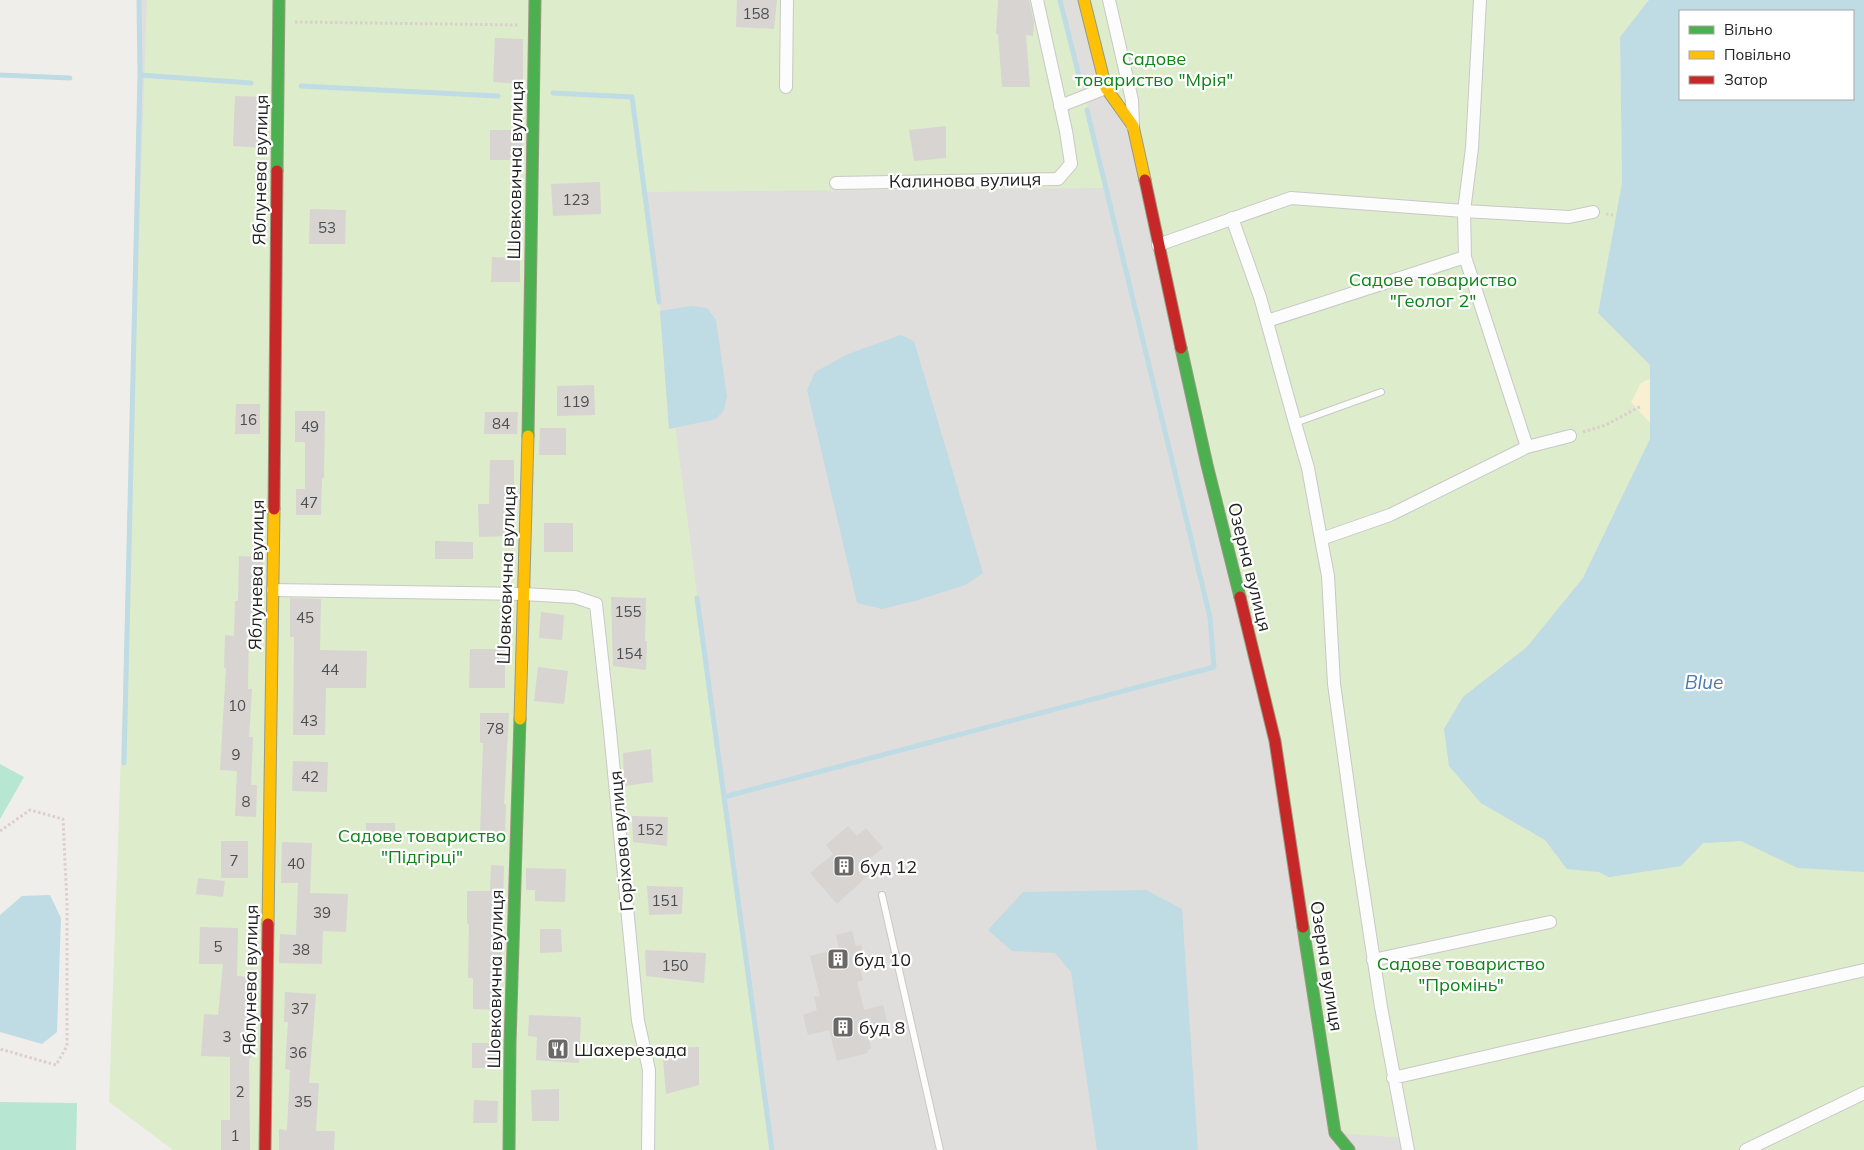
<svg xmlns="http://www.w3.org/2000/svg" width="1864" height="1150" viewBox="0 0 1864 1150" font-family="Mulish,sans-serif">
  <rect width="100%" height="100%" fill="#f0eeeb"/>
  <path fill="#dfdedc" d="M 140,0 L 1649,0 L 1620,37 L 1598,313 L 1650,365 L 1798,868 L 1864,872 L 1864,1150 L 172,1150 L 124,763 L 139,104 Z"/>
  <path fill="#ddeccb" d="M 147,0 L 1063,0 L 1106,188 L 645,192 L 769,1150 L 173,1150 L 109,1102 Z
    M 1088,0 L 1649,0 L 1620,37 L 1622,183 L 1598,313 L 1650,365 L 1650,439 L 1583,578 L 1527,647 L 1463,697 L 1444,729 L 1481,803 L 1545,840 L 1567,869 L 1599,872 L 1609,877 L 1681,866 L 1703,843 L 1741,841 L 1798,868 L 1864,872 L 1864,1150 L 1408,1150 L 1405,1138 L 1335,1133 L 1275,741 L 1133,126 L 1106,88 Z"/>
  <path fill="#f8f0d0" d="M 1656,376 L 1650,423 L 1631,402 L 1641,383 Z"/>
  <path fill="#b7e6d2" d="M 0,764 L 24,777 L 0,819 Z
    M 0,1102 L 77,1103 L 76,1150 L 0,1150 Z"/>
  <path fill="#bfdbe3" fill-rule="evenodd" d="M 1649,0 L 1864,0 L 1864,872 L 1798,868 L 1741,841 L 1703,843 L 1681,866 L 1609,877 L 1599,872 L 1567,869 L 1545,840 L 1481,803 L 1449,766 L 1444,729 L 1463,697 L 1527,647 L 1583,578 L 1650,439 L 1650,365 L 1598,313 L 1622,183 L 1620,37 ZM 1680,11 L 1853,11 L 1853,99 L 1680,99 Z
    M 691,306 L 707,308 L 716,320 L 727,396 L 724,410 L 716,419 L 669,429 L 660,311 Z
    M 901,335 L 914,341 L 983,573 L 965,585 L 918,600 L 882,609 L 857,603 L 807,390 L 815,372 L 848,354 Z
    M 1146,890 L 1182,909 L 1198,1150 L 1097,1150 L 1071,972 L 1055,953 L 1012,951 L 988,930 L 1023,892 Z
    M 50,895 L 61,918 L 57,1032 L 42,1044 L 0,1032 L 0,915 L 22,896 Z"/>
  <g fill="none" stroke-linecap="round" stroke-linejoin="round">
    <path stroke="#bfdbe3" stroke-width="5" d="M 1060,0 L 1081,84
      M 0,75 L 70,78
      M 140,75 L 251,83
      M 301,86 L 498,96
      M 553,93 L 632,97 L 659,302
      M 697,598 L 772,1150
      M 124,763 L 140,75 L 139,0
      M 724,797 L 1214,667 L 1210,617 L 1087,110"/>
  </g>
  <path fill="#d7d4d2" d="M 737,0 L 777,0 L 774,29 L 736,27 Z
    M 998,0 L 1029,0 L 1034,22 L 1033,36 L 1026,35 L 1030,87 L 1002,87 L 998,34 L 996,34 Z
    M 495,38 L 523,39 L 523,84 L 493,82 Z
    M 235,96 L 267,97 L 265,148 L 233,146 Z
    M 946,126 L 946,158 L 914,161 L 909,130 Z
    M 490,130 L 522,130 L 522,160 L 490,160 Z
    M 600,182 L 601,214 L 553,216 L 551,184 Z
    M 310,209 L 346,210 L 345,244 L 309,244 Z
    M 492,257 L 520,258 L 520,282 L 491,282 Z
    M 594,385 L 595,415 L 557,416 L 557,386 Z
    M 236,404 L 260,404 L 260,434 L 235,434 Z
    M 295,411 L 325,411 L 324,478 L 322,478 L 321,515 L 296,515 L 296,489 L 305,489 L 305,442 L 295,442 Z
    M 485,412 L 518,412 L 517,434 L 484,434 Z
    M 540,428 L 566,428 L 566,455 L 539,455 Z
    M 490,460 L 514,460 L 514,489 L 506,489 L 508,536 L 479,537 L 478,504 L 489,504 Z
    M 544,523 L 573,523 L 573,552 L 544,552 Z
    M 435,541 L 473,542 L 473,559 L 435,559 Z
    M 239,556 L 263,557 L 260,629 L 249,628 L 248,689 L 252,689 L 249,737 L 253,737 L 251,785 L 257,785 L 256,817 L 235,816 L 237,771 L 220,770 L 226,668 L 224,668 L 225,635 L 234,636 L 235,601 L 238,601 Z
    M 611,597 L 646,598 L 645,641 L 647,641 L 646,670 L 613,666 Z
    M 290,598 L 321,599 L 320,650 L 367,651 L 366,688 L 326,688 L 325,735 L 293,735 L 294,637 L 290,637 Z
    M 541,612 L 564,615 L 562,640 L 539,638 Z
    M 470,649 L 505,649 L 505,688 L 469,688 Z
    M 538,667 L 568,671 L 564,704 L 534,701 Z
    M 480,713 L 509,713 L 504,804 L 506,804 L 505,836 L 480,834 L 483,743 L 480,743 Z
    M 651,749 L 653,782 L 624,786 L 623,753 Z
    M 293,761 L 328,762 L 327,792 L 292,791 Z
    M 632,816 L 668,817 L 667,846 L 633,842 Z
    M 366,823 L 395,823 L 395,836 L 366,836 Z
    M 848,826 L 857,836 L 866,828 L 883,848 L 866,862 L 873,871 L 837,904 L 810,873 L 833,854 L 826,845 Z
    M 221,841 L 248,841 L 248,878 L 221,878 Z
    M 282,842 L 312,843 L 310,893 L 348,894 L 346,932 L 323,931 L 322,964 L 279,963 L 280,934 L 296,935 L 298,883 L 281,883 Z
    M 491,865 L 504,866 L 500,1010 L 473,1009 L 473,978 L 468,978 L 469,924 L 467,924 L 467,891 L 490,891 Z
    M 526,868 L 566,869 L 565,902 L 535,901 L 535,890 L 526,890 Z
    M 198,878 L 225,881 L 223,897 L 196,894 Z
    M 647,886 L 683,887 L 682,914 L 649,915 Z
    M 200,927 L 238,928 L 237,976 L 256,977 L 256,1013 L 254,1013 L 251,1058 L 249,1058 L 250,1150 L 221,1150 L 221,1120 L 230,1120 L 230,1057 L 201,1056 L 204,1014 L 218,1015 L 223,964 L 199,964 Z
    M 540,929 L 561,929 L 562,952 L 540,953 Z
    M 852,931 L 856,946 L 861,945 L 866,962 L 859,964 L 863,980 L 857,982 L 864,1010 L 883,1005 L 888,1025 L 868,1030 L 871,1049 L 867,1050 L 868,1053 L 837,1061 L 829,1030 L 808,1035 L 803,1015 L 817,1010 L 814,997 L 820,996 L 810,956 L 839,949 L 836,935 Z
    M 645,950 L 706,953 L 704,983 L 646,976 Z
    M 285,992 L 316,994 L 309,1083 L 319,1083 L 316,1131 L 335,1131 L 334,1150 L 279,1150 L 279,1129 L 287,1130 L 290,1070 L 285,1069 L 288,1022 L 284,1022 Z
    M 529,1015 L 581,1017 L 579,1063 L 536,1060 L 537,1037 L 528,1036 Z
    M 472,1043 L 499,1043 L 499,1068 L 472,1068 Z
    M 699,1047 L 699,1085 L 666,1094 L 662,1048 Z
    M 559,1089 L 559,1121 L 532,1121 L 531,1090 Z
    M 474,1100 L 498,1101 L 497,1123 L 473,1123 Z"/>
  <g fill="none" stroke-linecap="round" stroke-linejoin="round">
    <g stroke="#c9c8c7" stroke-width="8">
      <path id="lane" d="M 1295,423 L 1381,392
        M 882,895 L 940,1150"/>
    </g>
    <g stroke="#c9c8c7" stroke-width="14">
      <path id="street" d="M 1109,0 L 1132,100 L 1133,126
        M 1480,0 L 1472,148 L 1464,211 L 1465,257 L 1527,447
        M 786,87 L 787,0
        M 1060,106 L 1106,88
        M 836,183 L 1058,179 L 1071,164 L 1066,131 L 1037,0
        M 1232,218 L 1260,297 L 1295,423 L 1308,468 L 1321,539 L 1328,576 L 1334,684 L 1357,850 L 1381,1007 L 1408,1150
        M 1158,245 L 1291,198 L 1464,211 L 1569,217 L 1593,212
        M 1267,321 L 1465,257
        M 1321,539 L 1390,515 L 1527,447 L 1570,436
        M 273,590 L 523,594 L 575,597 L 596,604 L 610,731 L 638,1021 L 649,1070 L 648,1150
        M 1373,960 L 1550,922
        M 1393,1078 L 1864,970
        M 1746,1150 L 1864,1093"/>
    </g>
    <g stroke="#999a82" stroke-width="13">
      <path id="fast" d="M 277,171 L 279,0
        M 1181,348 L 1207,465 L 1240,597
        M 528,436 L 535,0
        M 1303,927 L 1335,1133 L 1349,1150
        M 509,1150 L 510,1043 L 520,719"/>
    </g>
    <g stroke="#999a82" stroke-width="13">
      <path id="slow" d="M 1084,0 L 1106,88 L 1133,126 L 1145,180
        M 520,719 L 528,436
        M 268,924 L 274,509"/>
    </g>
    <g stroke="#999a82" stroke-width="13">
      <path id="jam" d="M 1145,180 L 1181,348
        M 274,509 L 277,171
        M 1240,597 L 1275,741 L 1303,927
        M 265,1150 L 268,924"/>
    </g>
    <path stroke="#dccecd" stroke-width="3" stroke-dasharray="2.5 2.5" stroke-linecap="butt" d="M 295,22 L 519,25
      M 1606,214 L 1613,215
      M 1583,432 L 1606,425 L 1641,406
      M 0,831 L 30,810 L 63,819 L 67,905 L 67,1046 L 56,1065 L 0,1049"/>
    <use href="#lane" stroke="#fdfcfc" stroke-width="6"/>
    <use href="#street" stroke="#fdfcfc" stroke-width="12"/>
    <use href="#fast" stroke="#4caf50" stroke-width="11"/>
    <use href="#slow" stroke="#ffc107" stroke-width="11"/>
    <use href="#jam" stroke="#c62828" stroke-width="11"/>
  </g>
  <defs>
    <g id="building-square" transform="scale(1.125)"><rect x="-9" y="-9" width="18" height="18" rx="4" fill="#6a6968" stroke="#fff"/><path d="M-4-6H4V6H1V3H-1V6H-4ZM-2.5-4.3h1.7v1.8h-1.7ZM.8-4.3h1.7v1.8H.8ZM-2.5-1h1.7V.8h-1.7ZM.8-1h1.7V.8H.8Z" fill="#fff"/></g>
    <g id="restaurant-square" transform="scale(1.125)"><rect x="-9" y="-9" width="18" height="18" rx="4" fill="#6a6968" stroke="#fff"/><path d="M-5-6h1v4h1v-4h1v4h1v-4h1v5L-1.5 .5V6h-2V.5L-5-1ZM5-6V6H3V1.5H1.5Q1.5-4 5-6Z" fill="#fff"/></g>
  </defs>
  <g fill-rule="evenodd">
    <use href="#building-square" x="844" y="866"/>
    <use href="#building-square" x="838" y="959"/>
    <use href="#building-square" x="843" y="1027"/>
    <use href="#restaurant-square" x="558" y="1049"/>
  </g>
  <g text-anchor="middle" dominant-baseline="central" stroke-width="4.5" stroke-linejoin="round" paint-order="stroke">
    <g font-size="15" fill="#4f4e4e">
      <text x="756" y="13">158</text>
      <text x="576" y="199">123</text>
      <text x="327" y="227">53</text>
      <text x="576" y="401">119</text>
      <text x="248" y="419">16</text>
      <text x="501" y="423">84</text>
      <text x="310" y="426">49</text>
      <text x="309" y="502">47</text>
      <text x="628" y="611">155</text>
      <text x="305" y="617">45</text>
      <text x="629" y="653">154</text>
      <text x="330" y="669">44</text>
      <text x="237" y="705">10</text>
      <text x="309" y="720">43</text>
      <text x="495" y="728">78</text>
      <text x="236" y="754">9</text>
      <text x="310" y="776">42</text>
      <text x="246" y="801">8</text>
      <text x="650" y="829">152</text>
      <text x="234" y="860">7</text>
      <text x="296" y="863">40</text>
      <text x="665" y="900">151</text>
      <text x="322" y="912">39</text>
      <text x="218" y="946">5</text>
      <text x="301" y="949">38</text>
      <text x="675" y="965">150</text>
      <text x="300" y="1008">37</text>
      <text x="227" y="1036">3</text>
      <text x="298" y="1052">36</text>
      <text x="240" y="1091">2</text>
      <text x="303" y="1101">35</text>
      <text x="235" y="1135">1</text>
    </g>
    <g font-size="18" fill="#0c8416" stroke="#fff">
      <text x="1154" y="58">Садове<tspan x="1154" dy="21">товариство "Мрія"</tspan></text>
      <text x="1433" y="279">Садове товариство<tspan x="1433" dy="21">"Геолог 2"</tspan></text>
      <text x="422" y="835">Садове товариство<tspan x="422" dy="21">"Підгірці"</tspan></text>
      <text x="1461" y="963">Садове товариство<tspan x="1461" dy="21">"Промінь"</tspan></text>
    </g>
    <g font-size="18" fill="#222" stroke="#fff">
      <text transform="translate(260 170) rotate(-89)">Яблунева вулиця</text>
      <text transform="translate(515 170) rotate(-89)">Шовковична вулиця</text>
      <text transform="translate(965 180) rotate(-1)">Калинова вулиця</text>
      <text transform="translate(1250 567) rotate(76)">Озерна вулиця</text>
      <text transform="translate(256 575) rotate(-89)">Яблунева вулиця</text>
      <text transform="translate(506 575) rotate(-88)">Шовковична вулиця</text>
      <text transform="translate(621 841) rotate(-95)">Горіхова вулиця</text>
      <text transform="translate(1327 966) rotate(81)">Озерна вулиця</text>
      <text transform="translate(495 979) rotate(-89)">Шовковична вулиця</text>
      <text transform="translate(250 980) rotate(-89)">Яблунева вулиця</text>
    </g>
    <g font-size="18" fill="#222" stroke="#fff" text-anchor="start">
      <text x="860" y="866">буд 12</text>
      <text x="854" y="959">буд 10</text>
      <text x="859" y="1027">буд 8</text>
      <text x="574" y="1049">Шахерезада</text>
    </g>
    <g font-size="19" font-style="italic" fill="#4a7aab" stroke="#fff">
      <text x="1704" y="682">Blue</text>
    </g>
  </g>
  <rect x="1679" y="10" width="175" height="90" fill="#ffffff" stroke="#a7a7a7"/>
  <rect x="1689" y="26" width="25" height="8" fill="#4caf50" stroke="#a7a7a7"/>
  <text x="1724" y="35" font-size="15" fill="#222222">Вільно</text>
  <rect x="1689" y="51" width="25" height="8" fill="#ffc107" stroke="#a7a7a7"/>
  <text x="1724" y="60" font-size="15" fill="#222222">Повільно</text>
  <rect x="1689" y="76" width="25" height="8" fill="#c62828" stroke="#a7a7a7"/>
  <text x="1724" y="85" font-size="15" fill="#222222">Затор</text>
</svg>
